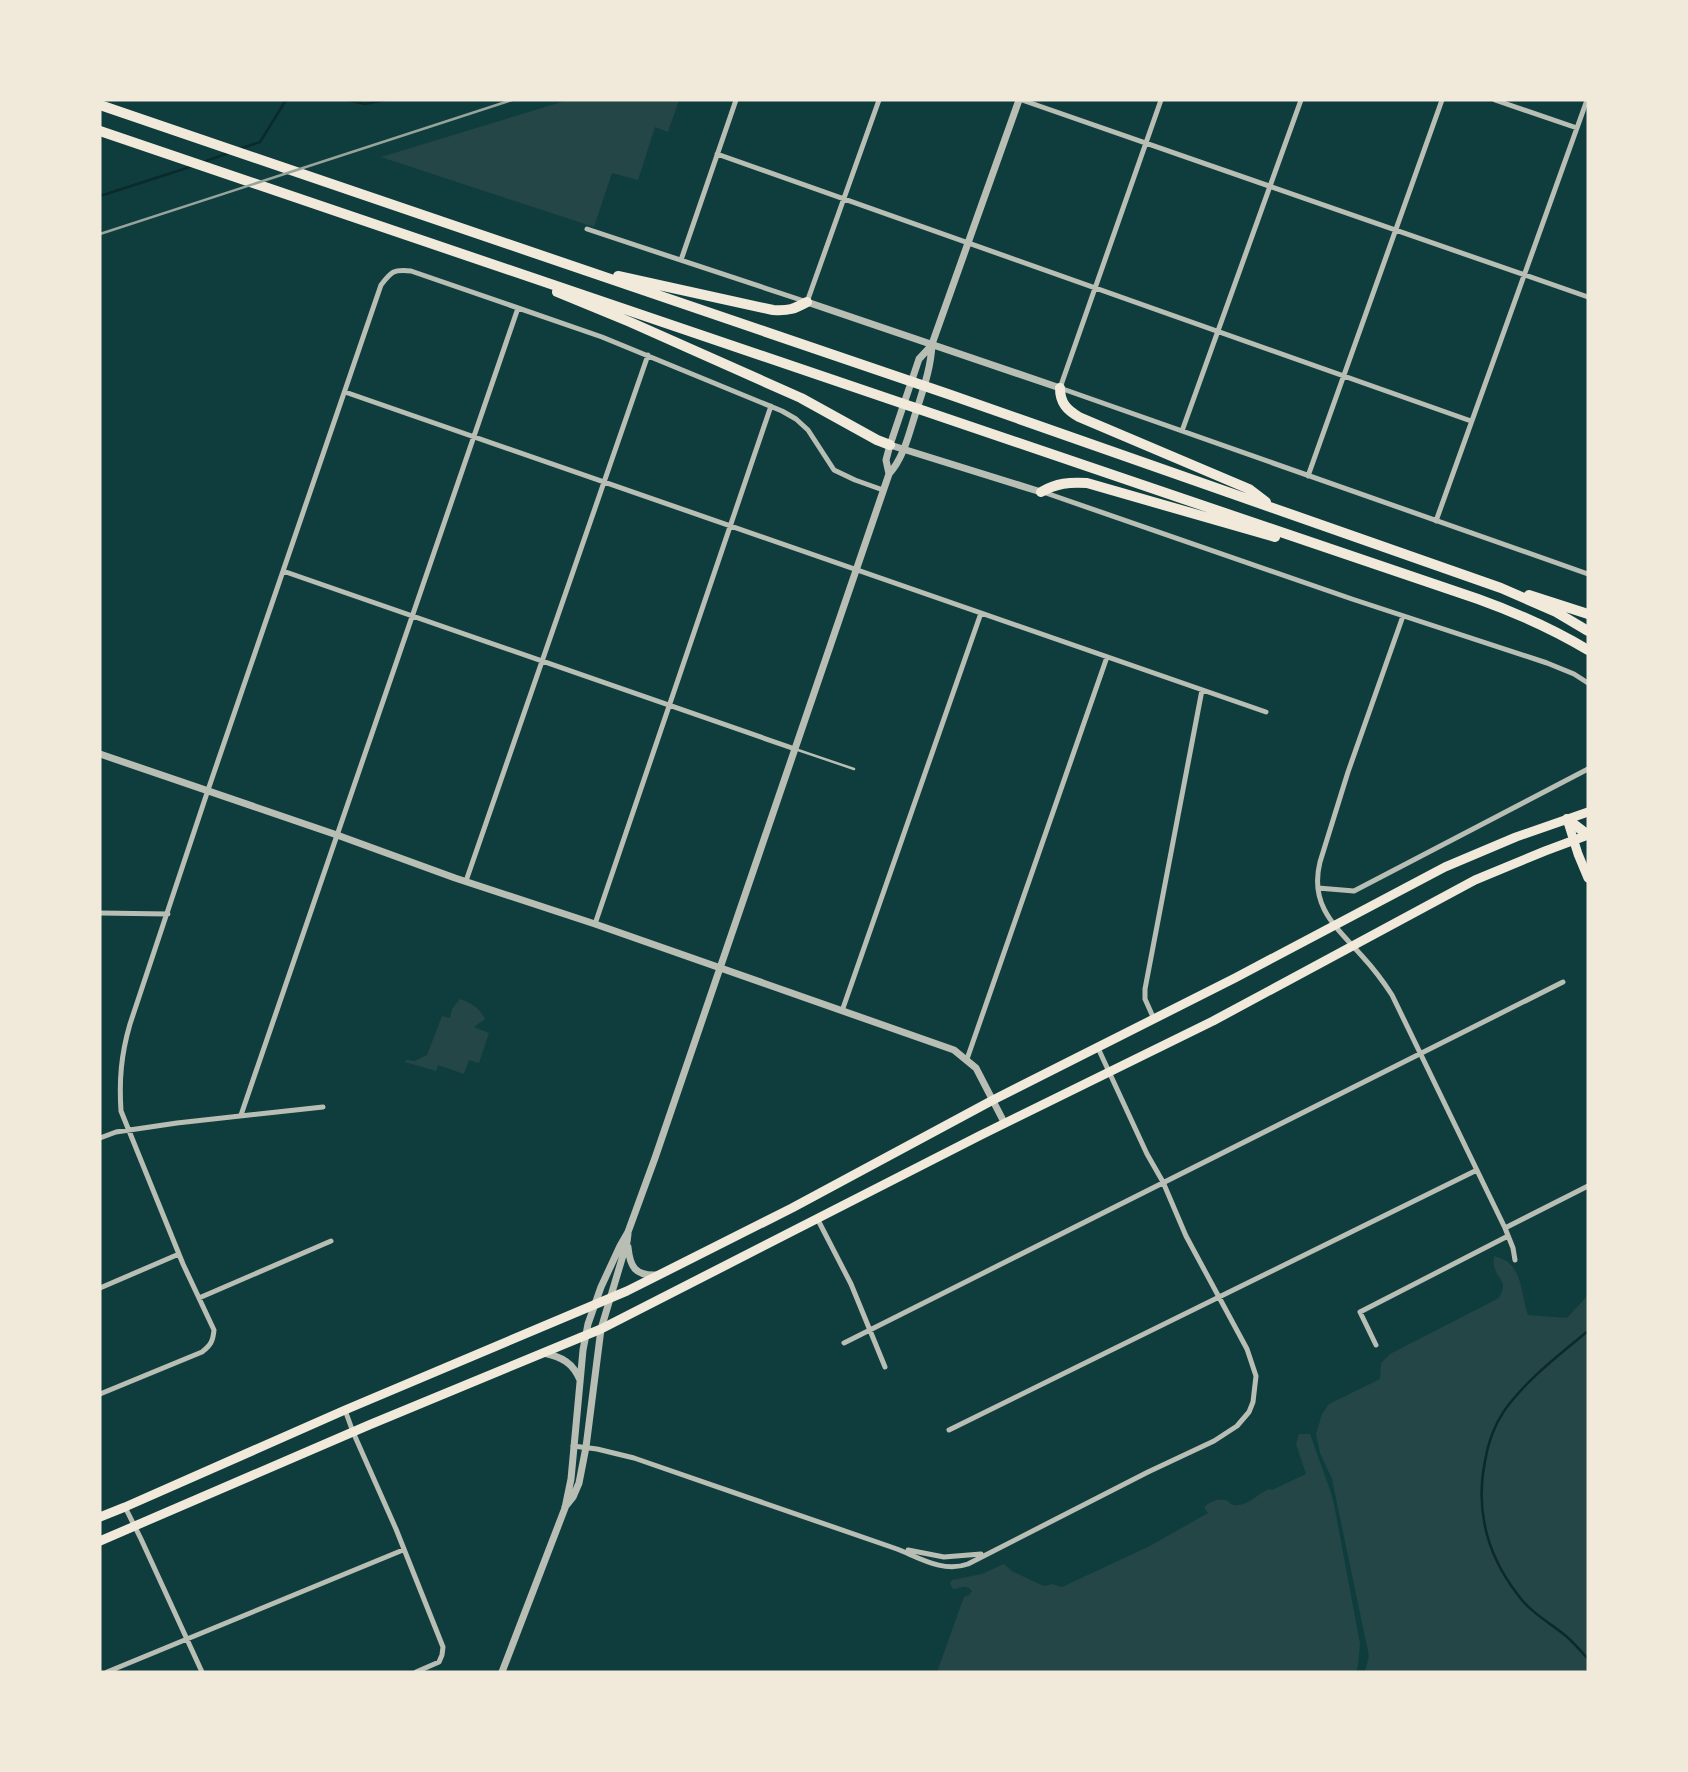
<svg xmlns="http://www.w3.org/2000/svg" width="1688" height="1772" viewBox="0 0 1688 1772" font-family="Barlow,sans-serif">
  <rect width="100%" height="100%" fill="#0f3d3e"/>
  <path fill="#244646" d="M 568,100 L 679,100 L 668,132 L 655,127 L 638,180 L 612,173 L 594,227 L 381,157 Z
    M 460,999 C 471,1003 480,1008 485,1019 L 474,1027 L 489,1033 L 479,1063 L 469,1060 L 464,1074 L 438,1065 L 436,1071 L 405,1062 L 406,1060 L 415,1061 L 427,1055 L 442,1016 L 450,1018 L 452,1009 Z
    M 1494,1256 C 1499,1258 1507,1260 1510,1264 C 1523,1277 1522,1299 1528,1315 L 1567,1318 L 1588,1295 L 1588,1672 L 1365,1672 L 1369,1656 L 1332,1479 L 1320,1453 L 1316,1434 L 1322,1414 L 1329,1404 L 1380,1379 L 1381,1363 L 1390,1354 L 1499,1298 C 1508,1280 1500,1283 1495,1269 C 1493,1265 1494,1261 1494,1256 Z
    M 1299,1434 L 1310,1434 L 1329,1487 L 1334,1504 L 1360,1644 L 1358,1665 L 1356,1672 L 937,1672 L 964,1597 L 969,1595 L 972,1591 C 965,1583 961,1589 953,1589 L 950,1583 L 952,1580 L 982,1574 L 1004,1564 L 1012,1571 L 1039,1584 L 1045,1586 L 1052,1584 L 1062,1587 L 1150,1546 L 1208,1513 L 1204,1507 C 1210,1502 1218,1498 1225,1500 C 1232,1502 1228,1505 1235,1505 C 1248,1507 1259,1492 1270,1489 L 1272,1490 L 1306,1474 L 1296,1444 Z"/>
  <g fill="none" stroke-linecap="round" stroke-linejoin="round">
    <path stroke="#0a2a2b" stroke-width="2.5" d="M 347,100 L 365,104 L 385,100
      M 239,149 L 260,142 L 286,100
      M 203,162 L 229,153
      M 100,196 L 193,166
      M 1588,1331 C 1559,1355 1526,1380 1504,1411 C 1494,1426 1488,1443 1485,1461 C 1475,1511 1487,1555 1518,1595 C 1530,1612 1550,1623 1566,1636 C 1574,1643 1581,1651 1588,1659"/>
    <path stroke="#b8beb3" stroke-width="2.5" d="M 798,750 L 854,769"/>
    <path stroke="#b8beb3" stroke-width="5" d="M 1022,100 L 1588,297
      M 1161,100 L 1060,388 L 1588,574
      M 1495,100 L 1577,128
      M 717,154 L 1471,421
      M 587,229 L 807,302 L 879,100
      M 681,260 L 736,100
      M 345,392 L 1266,712
      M 1182,431 L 1301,100
      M 1308,476 L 1442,100
      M 1043,492 L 1352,599 L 1547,663 L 1574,674 L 1588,683
      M 1436,521 L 1587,100
      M 283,571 L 795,749
      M 1403,616 L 1348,772 L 1320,862 C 1309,906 1336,927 1362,956 C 1373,968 1383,981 1392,995 L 1505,1228 L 1513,1248 L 1515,1260
      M 466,881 L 648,355
      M 1318,888 L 1354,891 L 1588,769
      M 100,913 L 168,914
      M 595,924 L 771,406
      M 842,1011 L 981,613
      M 1154,1019 L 1145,999 L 1145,989 L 1202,690
      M 967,1059 L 1107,657
      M 241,1115 L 518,308
      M 100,1138 L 116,1132 L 177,1123 L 323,1107
      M 818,1220 L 851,1284 L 885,1367
      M 1505,1228 L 1588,1186
      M 100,1288 L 179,1254
      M 199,1298 L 331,1241
      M 844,1343 L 1563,982
      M 1376,1345 L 1360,1312 L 1508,1236
      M 100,1394 L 202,1352 C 211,1345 213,1341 214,1330 L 183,1264 L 121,1111 C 119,1080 121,1055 130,1024 L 208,790 L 381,285 C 391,272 393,269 411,271 L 602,337 L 782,411 L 796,419 L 808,430 L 834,470 L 855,480 L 883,490
      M 345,1410 L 353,1432 L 396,1529 L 443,1647 L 442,1655 L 439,1662 L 416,1672
      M 949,1430 L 1477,1170
      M 573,1446 L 597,1449 L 634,1458 L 897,1549 C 920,1558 943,1573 968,1564 L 1148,1472 L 1214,1441 L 1237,1426 L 1249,1412 L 1253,1402 L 1256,1376 L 1247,1349 L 1186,1236 L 1163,1182 L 1147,1154 L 1098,1048
      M 125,1507 L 141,1539 L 202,1672
      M 908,1550 L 944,1557 L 981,1554
      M 107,1672 L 403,1550"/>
    <path stroke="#b8beb3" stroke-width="7" d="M 807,302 L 1060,388
      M 890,445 L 1041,492
      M 889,474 L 886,460 L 890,445 L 919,359 L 932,345
      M 100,754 L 337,835 L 455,878 L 595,924 L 954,1050 L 976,1068 L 1005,1124
      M 628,1247 C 630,1267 635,1276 657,1275
      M 544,1353 C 562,1357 573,1363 580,1380
      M 565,1507 L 573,1497 L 579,1483 L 586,1447 L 601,1329 L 627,1242 L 628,1234
      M 502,1672 L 565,1508 L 571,1479 L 583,1350 L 588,1324 L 601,1287 L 620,1246 L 628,1232 L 655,1158 L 889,474 C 905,456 909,432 917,409 C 924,387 931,367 932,344 L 1019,100"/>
    <path stroke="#f1e9da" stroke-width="9" d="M 1567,819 L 1578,854 L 1588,878
      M 100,1517 L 125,1507 L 345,1410 L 627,1291 L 792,1208 L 993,1100 L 1235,978 L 1445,867 L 1516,837 L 1588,812
      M 100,1541 L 369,1425 L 601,1329 L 981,1135 L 1213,1021 L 1475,880 L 1545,851 L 1588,835"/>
    <path stroke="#f1e9da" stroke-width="10" d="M 100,105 L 948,394 L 1501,588 L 1556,612 L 1588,631
      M 100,131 L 1478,599 C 1517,613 1553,629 1588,650
      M 618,276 L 773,310 C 789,311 794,309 807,302
      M 557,292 L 630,322 L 801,398 L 877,440 L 890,445
      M 1060,388 C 1060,403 1067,410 1079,417 L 1249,489 L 1266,502
      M 1041,492 C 1057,483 1069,482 1087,483 L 1275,537
      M 1529,595 L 1588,614
      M 1567,819 L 1588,835"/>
    <path stroke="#97a49c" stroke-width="2.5" d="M 100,234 L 512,100"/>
  </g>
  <rect width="1688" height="1772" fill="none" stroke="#f1e9da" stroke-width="203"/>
</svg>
